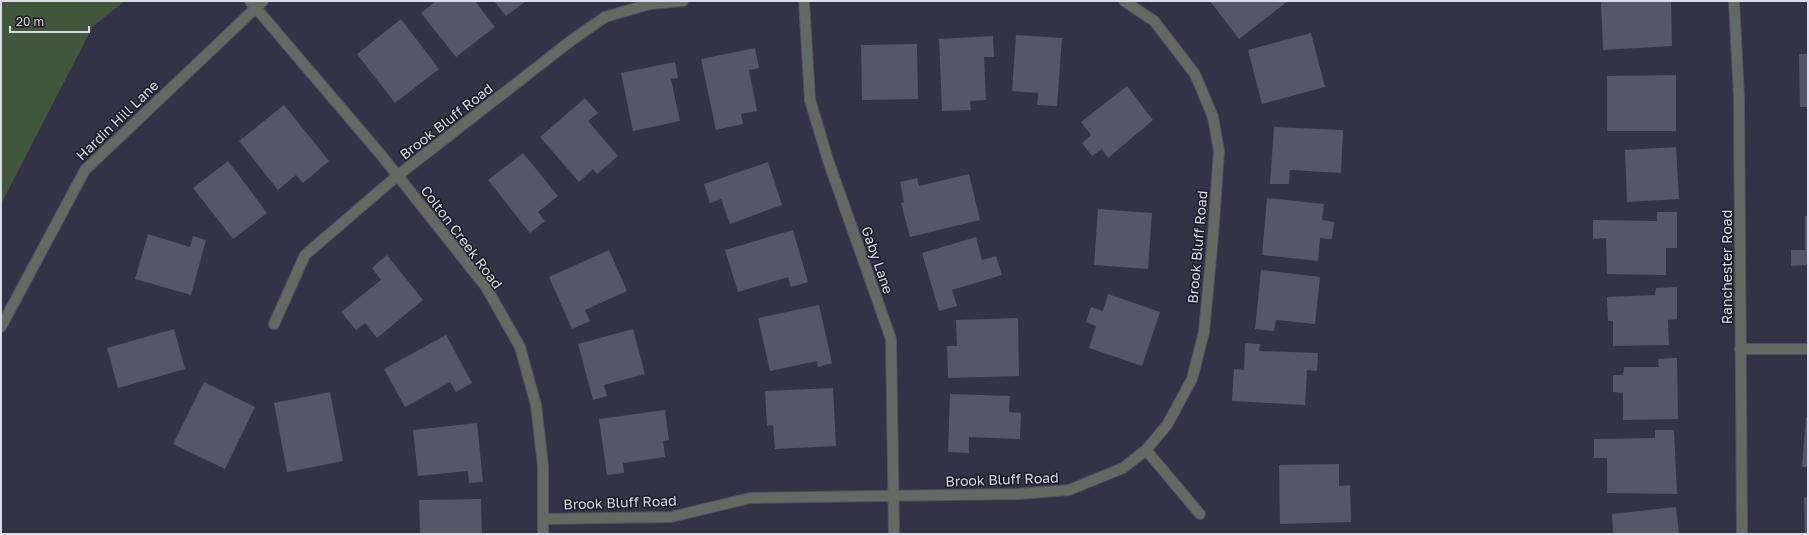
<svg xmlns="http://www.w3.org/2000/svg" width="1809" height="535" viewBox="0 0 1809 535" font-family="'Golos Text',sans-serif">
  <rect width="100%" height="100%" fill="#333246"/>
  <path fill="#40573c" d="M 1,1 L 125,1 L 93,26 L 1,204 Z"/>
  <path fill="#56566b" d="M 436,1 L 475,1 L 495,27 L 456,57 L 421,13 Z
    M 494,1 L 526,1 L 506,16 Z
    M 1210,1 L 1288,1 L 1239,39 Z
    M 1601,1 L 1671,1 L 1672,46 L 1603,50 Z
    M 401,19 L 439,69 L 395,103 L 357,54 Z
    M 1311,33 L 1325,87 L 1262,104 L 1248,50 Z
    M 1016,35 L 1062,38 L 1057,106 L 1037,105 L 1038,93 L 1012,91 Z
    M 993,36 L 994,57 L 984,57 L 986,100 L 970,101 L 971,110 L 942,111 L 939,39 Z
    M 917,44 L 918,99 L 862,100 L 861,45 Z
    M 755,48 L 759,68 L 749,70 L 757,111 L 741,114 L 743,124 L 716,130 L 701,59 Z
    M 1799,54 L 1808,54 L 1808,107 L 1800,107 Z
    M 675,62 L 678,78 L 671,79 L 680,121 L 633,131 L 621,73 Z
    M 1676,75 L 1676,131 L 1607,131 L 1607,76 Z
    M 1127,86 L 1153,120 L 1108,158 L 1102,149 L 1092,156 L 1082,143 L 1091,135 L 1081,122 Z
    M 585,98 L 598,113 L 588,121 L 618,156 L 597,174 L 593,169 L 579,182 L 540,137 Z
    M 284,105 L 329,161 L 303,183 L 296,175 L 278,190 L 239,141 Z
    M 1274,127 L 1343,130 L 1341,173 L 1290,170 L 1289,184 L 1270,184 Z
    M 1676,147 L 1679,199 L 1627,202 L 1625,150 Z
    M 523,153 L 558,196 L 538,212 L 545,221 L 530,233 L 488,180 Z
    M 228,161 L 267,213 L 233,239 L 193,188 Z
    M 768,162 L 782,205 L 730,224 L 721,199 L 710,203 L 704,184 Z
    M 969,174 L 980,220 L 910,237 L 901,203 L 904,202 L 900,182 L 917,178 L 919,186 Z
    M 1267,198 L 1324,204 L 1322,220 L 1334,222 L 1332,239 L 1320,238 L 1318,261 L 1262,255 Z
    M 1098,209 L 1152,213 L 1148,269 L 1094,265 Z
    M 1657,212 L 1677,212 L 1677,248 L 1666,248 L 1666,275 L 1607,274 L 1606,238 L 1593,239 L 1593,220 L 1657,221 Z
    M 1805,216 L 1808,216 L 1808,265 L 1791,266 L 1791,250 L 1805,250 Z
    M 793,230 L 808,282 L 791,287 L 788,277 L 738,292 L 725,250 Z
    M 148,234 L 190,247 L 193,236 L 206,240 L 191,295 L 135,279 Z
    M 976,237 L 982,260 L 996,256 L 1002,275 L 952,290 L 957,306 L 939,311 L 922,253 Z
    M 609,250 L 627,291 L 585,310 L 590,321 L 572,329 L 549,277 Z
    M 387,255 L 423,300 L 377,338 L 365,323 L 356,330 L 341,312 L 381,280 L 372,268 Z
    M 1261,270 L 1320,277 L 1315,324 L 1276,320 L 1274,331 L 1255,329 Z
    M 1677,287 L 1677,319 L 1668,320 L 1669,345 L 1613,346 L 1613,321 L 1608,321 L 1607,297 L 1655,295 L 1656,288 Z
    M 1108,294 L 1160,312 L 1142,366 L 1089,348 L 1096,326 L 1086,322 L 1091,307 L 1103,311 Z
    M 819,305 L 832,363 L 818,367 L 817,361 L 770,371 L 758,318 Z
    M 1018,318 L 1019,376 L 948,378 L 947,346 L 957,346 L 956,320 Z
    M 174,329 L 185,369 L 118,388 L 107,348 Z
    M 633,329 L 645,374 L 604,385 L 607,396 L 593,400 L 578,344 Z
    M 446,335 L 472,383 L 456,392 L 450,382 L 405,407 L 384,369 Z
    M 1245,343 L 1260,344 L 1259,351 L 1318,353 L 1317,371 L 1307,370 L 1305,405 L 1232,401 L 1234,369 L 1244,370 Z
    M 1677,358 L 1678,419 L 1623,420 L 1623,393 L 1613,392 L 1613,375 L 1623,375 L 1624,367 L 1659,367 L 1658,359 Z
    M 204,382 L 255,407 L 225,469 L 173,444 Z
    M 833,388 L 836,446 L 775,449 L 773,425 L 767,426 L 765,391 Z
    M 330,392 L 343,461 L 287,472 L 274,403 Z
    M 950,394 L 1010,396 L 1009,412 L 1021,413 L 1020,439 L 969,437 L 969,453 L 948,452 Z
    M 665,410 L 669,440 L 663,441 L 665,457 L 623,463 L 624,473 L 607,475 L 599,419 Z
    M 1806,418 L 1808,418 L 1808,467 L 1802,467 Z
    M 477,423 L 483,482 L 469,483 L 468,471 L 418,476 L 413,430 Z
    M 1655,430 L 1674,430 L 1677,494 L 1607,493 L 1607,458 L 1594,458 L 1594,439 L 1655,438 Z
    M 1339,464 L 1339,486 L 1350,485 L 1351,522 L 1280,524 L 1279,465 Z
    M 1808,497 L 1808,534 L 1805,534 L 1804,498 Z
    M 481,499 L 482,534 L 420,534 L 419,500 Z
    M 1676,507 L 1679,534 L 1613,534 L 1612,514 Z"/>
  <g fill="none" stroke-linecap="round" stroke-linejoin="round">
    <g stroke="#515163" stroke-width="12">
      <path id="minor" d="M 250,1 L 382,156 L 486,287 L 520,347 L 536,405 L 543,466 L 543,534
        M 804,1 L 810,100 L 828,160 L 891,339 L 894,534
        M 1734,1 L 1739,96 L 1742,534
        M 274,324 L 305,255 L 397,176 L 572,40 L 605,17 L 650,4 L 683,1
        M 1,327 L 85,170 L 263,1
        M 1740,349 L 1808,349
        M 1146,450 L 1200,514
        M 543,519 L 671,517 L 750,498 L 1018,494 L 1069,490 L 1123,468 L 1146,450 L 1167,425 L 1192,379 L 1204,332 L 1213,236 L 1219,151 L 1213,117 L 1195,74 L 1154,21 L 1124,1"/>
    </g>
    <use href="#minor" stroke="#636a61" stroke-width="10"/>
  </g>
  <g text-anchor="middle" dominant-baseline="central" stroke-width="3" stroke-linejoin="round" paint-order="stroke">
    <g font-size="14" fill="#dcdce9" stroke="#1b1b24">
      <text transform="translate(117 120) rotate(-44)">Hardin Hill Lane</text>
      <text transform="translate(446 121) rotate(-38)">Brook Bluff Road</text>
      <text transform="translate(462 237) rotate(53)">Colton Creek Road</text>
      <text transform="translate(1197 247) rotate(-85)">Brook Bluff Road</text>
      <text transform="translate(878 260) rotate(71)">Gaby Lane</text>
      <text transform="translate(1726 267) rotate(-90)">Ranchester Road</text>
      <text transform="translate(1002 479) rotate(-2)">Brook Bluff Road</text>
      <text transform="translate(620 502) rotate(-2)">Brook Bluff Road</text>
    </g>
  </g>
  <rect width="1809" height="535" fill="none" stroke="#dcdce9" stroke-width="4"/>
  <path d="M10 26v6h79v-6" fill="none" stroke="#dcdce9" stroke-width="2"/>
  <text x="16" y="26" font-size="12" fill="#dcdce9" stroke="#1b1b24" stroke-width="3" paint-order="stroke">20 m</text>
</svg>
